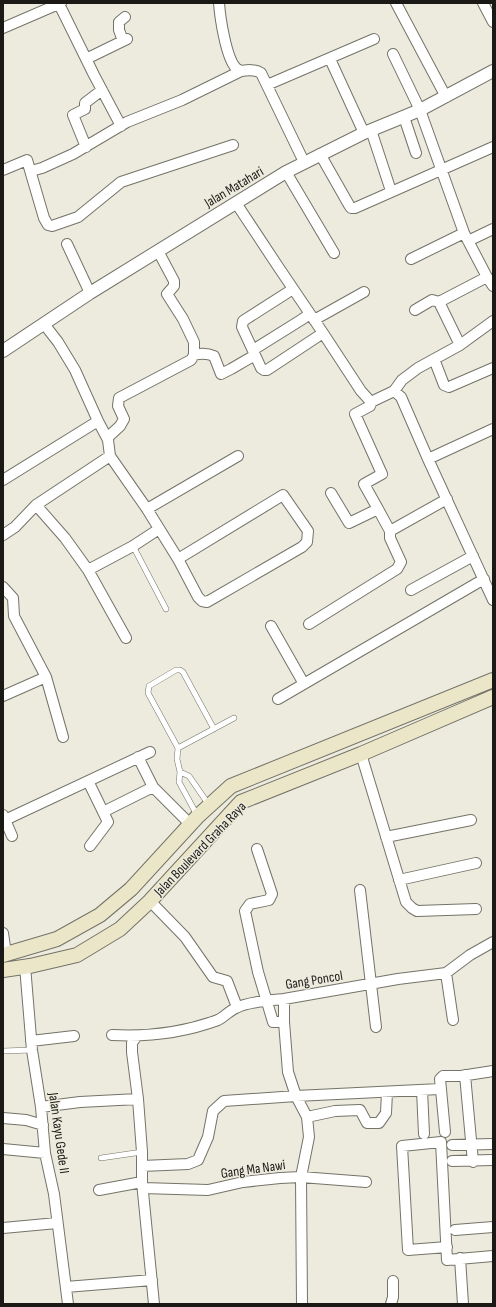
<svg xmlns="http://www.w3.org/2000/svg" width="496" height="1307" viewBox="0 0 496 1307" font-family="'Sofia Sans Condensed',sans-serif">
  <rect width="100%" height="100%" fill="#edebde"/>
  <g fill="none" stroke-linecap="round" stroke-linejoin="round">
    <g stroke="#747368" stroke-width="6">
      <path id="service" d="M 133,546 L 166,609
        M 178,748 L 234,718
        M 180,772 L 189,776 L 209,805
        M 197,815 L 179,782 L 180,772 L 177,759 L 178,748 L 148,693 L 149,686 L 176,670 L 180,670 L 183,672 L 214,729
        M 3,1051 L 32,1050
        M 101,1158 L 142,1152"/>
    </g>
    <g stroke="#747368" stroke-width="12">
      <path id="minor" d="M 219,3 C 220,17 226,58 236,68 C 237,69 239,70 241,71
        M 396,3 L 446,97
        M 483,3 L 493,22
        M 59,4 L 94,75 L 121,126
        M 3,28 L 61,3
        M 123,41 L 119,30 L 119,22 L 125,17
        M 393,54 L 420,110 L 464,233 L 487,277 L 493,286
        M 86,59 L 127,39
        M 330,59 L 364,133
        M 267,85 L 374,39
        M 404,117 L 416,153
        M 371,130 L 391,191
        M 86,147 L 73,115 L 85,109 L 85,103 L 102,90
        M 320,154 L 349,205 L 351,208 L 355,208 L 493,147
        M 3,170 L 27,160 L 44,218 L 48,225 L 52,226 L 78,217 L 121,182 L 233,145
        M 31,171 L 42,168 L 73,154 L 127,122 L 182,100 L 241,71 C 248,70 255,69 261,73 L 304,162
        M 286,172 L 334,253
        M 236,203 L 277,265 L 323,333 L 361,391 L 371,402 L 394,391 L 401,397 L 428,459 L 493,600
        M 468,241 L 493,229
        M 67,244 L 90,293
        M 411,259 L 464,233
        M 293,289 L 243,321 L 242,327 L 261,368 L 264,370 L 267,370 L 323,333
        M 439,302 L 487,277
        M 415,310 L 432,300 L 439,302 L 460,345
        M 314,320 L 364,292
        M 44,324 L 58,342 L 75,370 L 98,421 L 108,440 L 110,456 L 147,509 L 178,559 L 198,597 L 202,601 L 207,602 L 302,547 L 307,542 L 308,531 L 283,495 L 178,559
        M 253,350 L 301,320 L 310,314
        M 194,355 C 202,353 207,353 214,356 L 221,374 L 231,369 L 255,355
        M 434,359 L 444,385 L 449,387 L 493,368
        M 394,391 L 402,380 L 418,368 L 460,345 L 493,321
        M 371,402 L 370,406 L 355,414 L 382,474 L 364,484 L 378,509
        M 107,438 L 120,426 L 124,419 L 118,406 L 119,398 L 191,360 L 194,355 L 194,342 L 183,319 L 167,294 L 174,286 L 174,281 L 158,251
        M 428,459 L 493,429
        M 3,480 L 98,421
        M 331,493 L 349,523 L 378,509 L 390,531
        M 36,505 L 65,538 L 88,570
        M 147,509 L 238,456
        M 3,535 L 15,527 L 36,505 L 110,456
        M 3,587 L 13,598 L 14,616 L 46,677 L 63,737
        M 411,590 L 473,556
        M 309,624 L 397,569 L 401,562 L 390,538 L 390,531 L 447,499
        M 271,626 L 304,684
        M 126,638 L 88,570 L 133,546 L 159,529
        M 3,696 L 46,677
        M 278,699 L 484,579
        M 361,754 L 406,902 L 412,908 L 417,911 L 476,909
        M 138,757 L 153,787 L 191,825
        M 88,781 L 108,822 L 90,846
        M 103,812 L 153,787
        M 3,815 L 12,836
        M 5,820 L 150,752
        M 386,837 L 471,820
        M 257,849 L 272,894 L 269,900 L 250,904 L 245,911 L 258,972 L 273,1022 L 284,1022
        M 399,880 L 476,863
        M 360,890 L 376,1027
        M 150,901 L 185,937 L 213,977 L 227,981 L 237,1007
        M 3,933 L 6,954
        M 25,966 L 32,1050 L 41,1107 L 45,1153 L 54,1194 L 68,1304
        M 446,973 L 453,1020
        M 284,999 L 284,1022 L 288,1072 L 296,1096 L 307,1117 L 309,1137 L 301,1177 L 302,1304
        M 112,1035 C 147,1037 185,1032 218,1020 C 224,1017 229,1011 236,1008 C 247,1002 271,1000 284,999 L 398,979 L 446,973 L 470,955 L 493,942
        M 136,1037 L 132,1043 L 132,1052 L 138,1099 L 142,1152 L 142,1182 L 154,1304
        M 31,1041 L 74,1036
        M 465,1075 L 473,1162
        M 422,1090 L 424,1134
        M 41,1107 L 80,1102 L 138,1099
        M 307,1117 L 335,1111 L 360,1110 L 367,1123 L 379,1123 L 386,1113 L 387,1092
        M 3,1118 L 26,1120 L 43,1125
        M 445,1132 L 440,1079 L 443,1076 L 461,1076 L 493,1071
        M 452,1145 L 493,1144
        M 3,1149 L 45,1153
        M 452,1161 L 493,1160
        M 142,1166 L 188,1164 L 198,1160 L 208,1137 L 213,1111 L 224,1101 L 296,1096 L 440,1089
        M 143,1188 L 208,1190 L 243,1182 L 280,1178 L 301,1177 L 366,1182
        M 99,1190 L 142,1182
        M 3,1228 L 57,1223
        M 455,1230 L 493,1227
        M 447,1247 L 408,1250 L 402,1146 L 441,1142 L 447,1260 L 493,1256
        M 460,1258 L 463,1304
        M 66,1287 L 152,1280
        M 391,1304 L 393,1297 L 393,1281"/>
    </g>
    <g stroke="#747368" stroke-width="14">
      <path id="tertiary" d="M 3,351 L 90,293 L 286,172 L 364,133 L 420,110 L 493,71"/>
    </g>
    <g stroke="#747368" stroke-width="16">
      <path id="secondary" d="M 3,955 L 57,939 L 100,915 L 131,889 L 198,816 L 231,786 L 493,680
        M 3,970 L 30,966 L 77,955 L 120,929 L 150,901 L 241,802 L 361,754 L 493,697"/>
    </g>
    <use href="#service" stroke="#fff" stroke-width="5"/>
    <use href="#minor" stroke="#fff" stroke-width="10"/>
    <use href="#tertiary" stroke="#fff" stroke-width="12"/>
    <use href="#secondary" stroke="#ece6c8" stroke-width="14"/>
  </g>
  <g text-anchor="middle" dominant-baseline="central" stroke-width="3" stroke-linejoin="round" paint-order="stroke">
    <g font-size="14" fill="#1a1915" stroke="#edebde">
      <text transform="translate(234 187) rotate(-31)">Jalan Matahari</text>
      <text transform="translate(200 849) rotate(-46)">Jalan Boulevard Graha Raya</text>
      <text transform="translate(314 980) rotate(-9)">Gang Poncol</text>
      <text transform="translate(59 1133) rotate(82)">Jalan Kayu Gede II</text>
      <text transform="translate(253 1169) rotate(-8)">Gang Ma Nawi</text>
    </g>
  </g>
  <rect width="496" height="1307" fill="none" stroke="#1a1915" stroke-width="8"/>
</svg>
